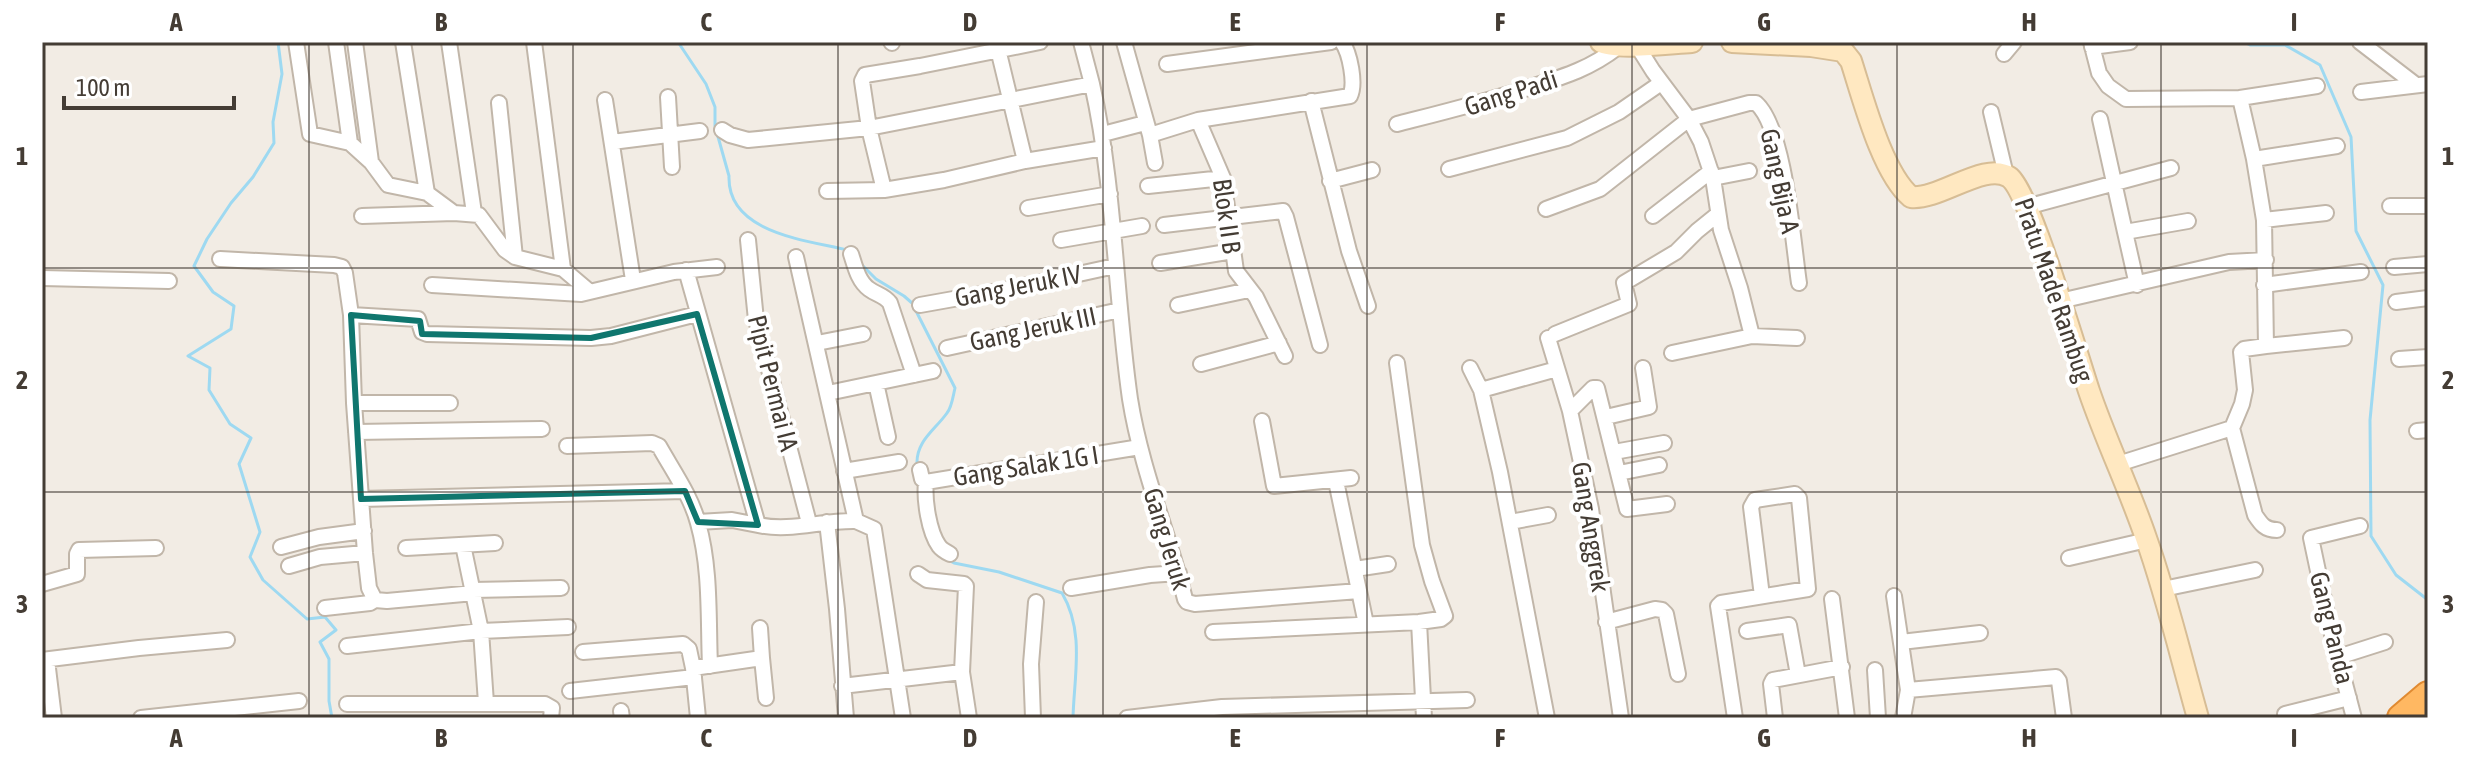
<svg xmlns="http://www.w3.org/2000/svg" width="2470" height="760" viewBox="0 0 2470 760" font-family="'Asap Condensed',sans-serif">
  <rect width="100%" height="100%" fill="#f2ece4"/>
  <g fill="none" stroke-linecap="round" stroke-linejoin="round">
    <path stroke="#9ed9f1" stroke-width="3" d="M 278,42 L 282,74 L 273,122 L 274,143 L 253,177 L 231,203 L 207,239 L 194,266 L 213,292 L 234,306 L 231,329 L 188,356 L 210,368 L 209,390 L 230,424 L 251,438 L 239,464 L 260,532 L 250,557 L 263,580 L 307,619 L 325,617 L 336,630 L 320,642 L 329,659 L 329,701 L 332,718
      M 678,42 L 706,84 L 715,107 L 715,126 L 729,176 C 727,233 806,240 847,250
      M 2244,42 L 2250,45 L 2285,45 L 2320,65 L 2351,137 L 2356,231 L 2383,285 L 2370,420 L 2371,536 L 2396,575 L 2428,600
      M 861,264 L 876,279 L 904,296 L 912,303 L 955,388 C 953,396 952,407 947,413 C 935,430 916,441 917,464
      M 941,556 L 954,563 L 999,572 L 1062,593 C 1085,632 1074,676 1073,718"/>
    <g stroke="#c1b6a9" stroke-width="18">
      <path id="street" d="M 296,42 L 310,134 L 350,143 L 371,162 L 388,185 L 427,193 L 454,213 L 479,215 L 505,250 L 515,257 L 563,269 L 589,291
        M 336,42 L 350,143
        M 355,42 L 371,162
        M 403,42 L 427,193
        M 449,42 L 474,213
        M 534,42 L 563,269
        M 891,42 L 892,43
        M 1081,42 L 1092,84
        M 1124,42 L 1150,135 L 1198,120 L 1223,178 L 1236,271 L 1256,297 L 1285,356
        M 2091,42 L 2099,73 L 2108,86 L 2126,99 L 2240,98 L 2254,159 L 2264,220 L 2266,346 L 2244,349 L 2241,352 L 2245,390 L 2242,404 L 2232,428 L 2118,464
        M 2360,42 L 2416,85
        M 1636,44 L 1653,71 L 1689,119 L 1701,142 L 1713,178 L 1721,230 L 1740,288 L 1752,336
        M 997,45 L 1025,161
        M 2092,47 L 2130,42
        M 2004,54 L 2014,42
        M 1167,64 L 1331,42
        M 2361,92 L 2428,84
        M 668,97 L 672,167
        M 2240,98 L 2317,86
        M 605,100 L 633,280
        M 1311,101 L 1349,251 L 1368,306
        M 499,103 L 515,257
        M 1991,112 L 2006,175
        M 2100,119 L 2125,232
        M 1198,120 L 1350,96 C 1356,84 1350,53 1342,42
        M 1397,124 C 1444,112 1489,101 1534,86 C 1566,76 1591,68 1618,47
        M 722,130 L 730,135 L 748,140 L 869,128 L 1092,84 C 1115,187 1115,294 1130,399 C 1141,468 1168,532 1185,599 L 1187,602 L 1195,604 L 1359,591
        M 1103,134 L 1145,123
        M 1150,135 L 1155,163
        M 612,142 L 700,131
        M 2254,159 L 2337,146
        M 1449,169 L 1567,138 L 1619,112 L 1661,83
        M 1713,178 L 1749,171
        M 1330,181 L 1372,170
        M 1148,186 L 1223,178
        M 884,190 L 869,128 L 862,81 L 865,75 L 920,66 L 1040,42
        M 827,191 L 884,190 L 944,180 L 1025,161 L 1104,148
        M 2390,206 L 2428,206
        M 2026,207 L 2171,168
        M 1028,208 L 1110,194
        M 1546,209 L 1600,189 L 1689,119 L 1749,103 L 1756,103 C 1785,128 1793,243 1799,283
        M 362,216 L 454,213
        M 1653,216 L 1711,171
        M 2264,220 L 2326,213
        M 1164,225 L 1283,211 L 1286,217 L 1320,345
        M 748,240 L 756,320 L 809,523
        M 1061,240 L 1142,226
        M 851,254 C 855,266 858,281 869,289 C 877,295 884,295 890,303 L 914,375
        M 220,259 L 334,265 L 342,267 L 345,273 L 351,315 L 354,403 L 365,553 L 369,588 L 375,600
        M 1160,263 L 1233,251
        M 2394,267 L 2428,264
        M 686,270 L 758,525 L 732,520 L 698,522
        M 42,278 L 169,281
        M 432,285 L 581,294 L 674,272 L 717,267
        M 2137,285 L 2125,232 L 2188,221
        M 2264,285 L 2361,272
        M 2060,301 L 2229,262 L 2266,260
        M 2396,302 L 2428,298
        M 920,305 L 1015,288 L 1115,266
        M 1178,305 L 1249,290
        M 351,315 L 418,319 L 422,332 L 427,334 L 591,338 L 611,336 L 697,314
        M 1555,334 L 1629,304 L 1624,283 L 1676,252 L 1697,231 L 1718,214
        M 1548,338 L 1570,411 L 1591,509 L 1621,718
        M 817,343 L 863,334
        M 2266,346 L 2344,338
        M 947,348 L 1120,310
        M 1672,353 L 1752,336 L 1797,338
        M 2399,359 L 2428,357
        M 1201,364 L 1279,343
        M 1470,368 L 1481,390 L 1500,472 L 1547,718
        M 876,383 L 888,437
        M 1481,390 L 1557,369
        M 828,393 L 933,371
        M 354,403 L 450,403
        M 1570,411 L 1593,388 L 1597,388 L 1627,509 L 1667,504
        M 1606,417 L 1649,407 L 1643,368
        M 1262,421 L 1274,486 L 1351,478
        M 2232,428 L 2255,515 C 2261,524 2265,530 2277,530
        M 2417,431 L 2428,430
        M 356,432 L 542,429
        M 567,446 L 652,443 L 659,446 C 673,471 691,496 698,523 C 711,569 708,619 710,666
        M 1614,452 L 1664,443
        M 920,470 L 922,479 L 926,482 L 1140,447
        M 844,471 L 899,462
        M 1619,473 L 1659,465
        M 1336,481 L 1366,624
        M 926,482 C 924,500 929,532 939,546 C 942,550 946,552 950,554
        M 361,499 L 685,491
        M 856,521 L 874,529 L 903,718
        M 827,522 L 837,609 L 846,718
        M 1510,522 L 1548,515
        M 758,525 C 791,532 822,520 856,521 L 796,257
        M 463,545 L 481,631 L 486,703
        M 281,547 L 319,537 L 364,531
        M 406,548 L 495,543
        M 2069,558 L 2147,540
        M 289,566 L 320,557 L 365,553
        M 1355,569 L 1388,564
        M 918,574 L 927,580 L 964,584 L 966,586 L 962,672 L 969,718
        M 42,584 L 77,574 L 77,554 L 79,550 L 156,548
        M 1071,588 L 1150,575 L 1179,573
        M 2163,589 L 2255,570
        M 473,590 L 561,588
        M 1894,596 L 1908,690 L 2056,677 L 2059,681 L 2064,718
        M 1832,599 L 1847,718
        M 325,608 L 370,603 L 375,600 L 387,601 L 474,593
        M 1419,622 L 1424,718
        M 1606,622 L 1655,609 L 1662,610 L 1666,614 L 1678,674
        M 760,628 L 762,658
        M 1747,631 L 1789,625 L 1798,675
        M 1213,632 L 1419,622 L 1441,619 L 1445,616 L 1432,581 L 1422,545 L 1397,363
        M 1901,642 L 1980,633
        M 347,646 L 481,631 L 568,627
        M 583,652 L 683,644 L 689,649 L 693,668
        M 2338,657 L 2385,642
        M 42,660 L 139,648 L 227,640
        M 47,660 L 54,718
        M 1875,670 L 1878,718
        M 842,686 L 962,672
        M 570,691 L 694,677
        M 347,704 L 545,704 L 552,708 L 551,718
        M 621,711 L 622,718
        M 2285,714 L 2349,698
        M 141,718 L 299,701
        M 698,718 L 693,668 L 762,658 L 766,698
        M 1033,718 L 1031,664 L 1036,602
        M 1127,718 L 1222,707 L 1467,700
        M 1735,718 L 1718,606 L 1721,603 L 1808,589 L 1799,498 L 1795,494 L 1755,500 L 1751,507 L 1762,596
        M 1775,718 L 1771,684 L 1773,680 L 1842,667
        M 1903,718 L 1908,690
        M 2354,718 L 2329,623 L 2311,538 L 2360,526"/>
    </g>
    <g stroke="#d7bd95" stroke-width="24">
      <path id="secondary" d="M 1601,42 C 1616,50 1671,43 1692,42
        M 1732,42 L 1811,46 L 1843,51 L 1851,61 C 1863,98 1882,173 1911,197 C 1940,200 1985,161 2009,177 C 2029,190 2078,358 2089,391 C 2106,441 2129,488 2146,538 C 2167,597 2181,658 2198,718"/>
    </g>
    <g stroke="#e08a31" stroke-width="30">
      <path id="highway" d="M 2401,718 L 2428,695"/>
    </g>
    <use href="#street" stroke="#fff" stroke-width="14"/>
    <use href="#secondary" stroke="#ffe8c1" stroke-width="20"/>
    <use href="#highway" stroke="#ffb862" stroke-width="26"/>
  </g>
  <path fill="none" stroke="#0f766e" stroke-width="6" stroke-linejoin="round" d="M 697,314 L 758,525 L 698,522 L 685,491 L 361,499 L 351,315 L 420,321 L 422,334 L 591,338 Z"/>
  <path fill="none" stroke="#443c34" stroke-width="2" stroke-opacity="0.55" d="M 309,42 L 309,718M 573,42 L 573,718M 838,42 L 838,718M 1103,42 L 1103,718M 1367,42 L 1367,718M 1632,42 L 1632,718M 1897,42 L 1897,718M 2161,42 L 2161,718M 42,268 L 2428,268M 42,492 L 2428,492"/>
  <g text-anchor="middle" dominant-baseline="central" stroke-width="8" stroke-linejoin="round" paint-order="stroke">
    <g font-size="26" fill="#443c34" stroke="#fff">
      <text transform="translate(1511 93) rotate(-18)">Gang Padi</text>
      <text transform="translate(1780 181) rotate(78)">Gang Bija A</text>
      <text transform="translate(1227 216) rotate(82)">Blok II B</text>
      <text transform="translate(1018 286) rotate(-11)">Gang Jeruk IV</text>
      <text transform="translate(2054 290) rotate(71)">Pratu Made Rambug</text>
      <text transform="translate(1033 329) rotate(-12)">Gang Jeruk III</text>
      <text transform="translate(773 383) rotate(76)">Pipit Permai IA</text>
      <text transform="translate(1026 466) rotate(-9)">Gang Salak 1G I</text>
      <text transform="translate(1591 527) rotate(81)">Gang Anggrek</text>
      <text transform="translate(1167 539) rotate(73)">Gang Jeruk</text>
      <text transform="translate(2332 628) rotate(76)">Gang Panda</text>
    </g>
  </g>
  <rect width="2470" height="760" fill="none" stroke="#ffffff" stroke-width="88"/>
  <path d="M64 96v12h170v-12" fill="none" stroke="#443c34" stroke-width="4"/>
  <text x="76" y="96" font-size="24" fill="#443c34" stroke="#ffffff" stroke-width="6" paint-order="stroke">100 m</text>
  <rect x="44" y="44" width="2382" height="672" fill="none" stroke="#443c34" stroke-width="3"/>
  <g font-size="26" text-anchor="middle" font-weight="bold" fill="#443c34">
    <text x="176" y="31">A</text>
    <text x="441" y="31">B</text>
    <text x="706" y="31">C</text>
    <text x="970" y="31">D</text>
    <text x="1235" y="31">E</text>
    <text x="1500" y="31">F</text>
    <text x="1764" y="31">G</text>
    <text x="2029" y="31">H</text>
    <text x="2294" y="31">I</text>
    <text x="22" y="165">1</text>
    <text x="2448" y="165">1</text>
    <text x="22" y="389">2</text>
    <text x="2448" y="389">2</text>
    <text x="22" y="613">3</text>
    <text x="2448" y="613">3</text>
    <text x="176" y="747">A</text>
    <text x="441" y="747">B</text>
    <text x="706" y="747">C</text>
    <text x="970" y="747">D</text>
    <text x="1235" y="747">E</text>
    <text x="1500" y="747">F</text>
    <text x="1764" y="747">G</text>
    <text x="2029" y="747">H</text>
    <text x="2294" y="747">I</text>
  </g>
</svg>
